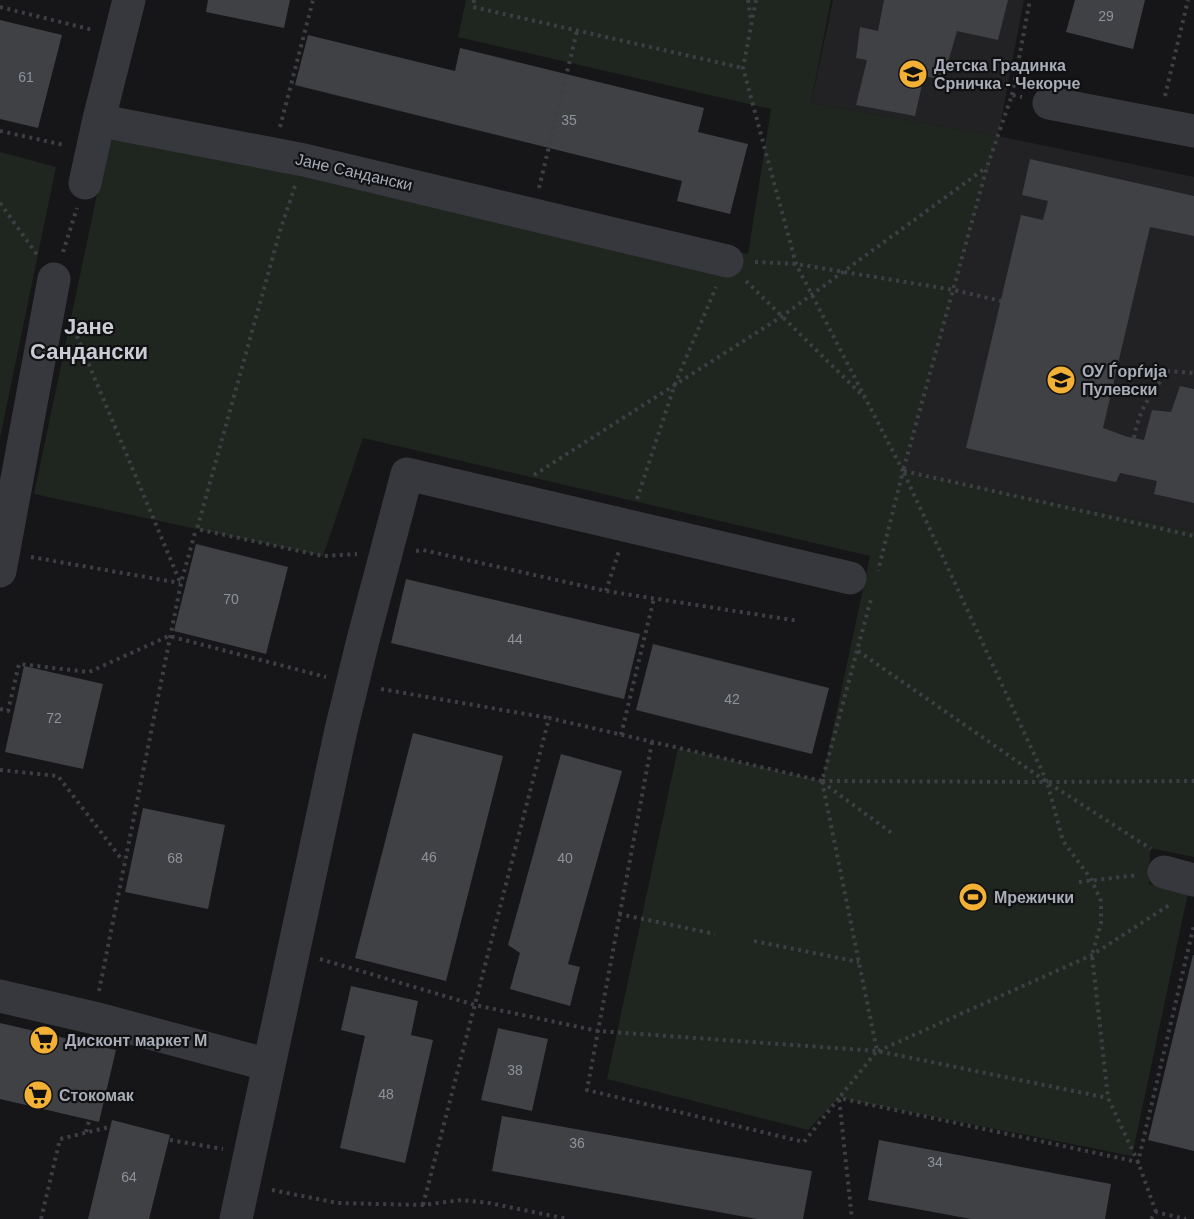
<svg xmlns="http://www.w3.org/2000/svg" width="1194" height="1219" viewBox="0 0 1194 1219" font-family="Arial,sans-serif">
  <rect width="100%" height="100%" fill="#161618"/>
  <path fill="#222225" d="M 833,0 L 1024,0 L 998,136 L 1194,177 L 1194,531 L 903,471 L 997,136 L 811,103 Z"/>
  <path fill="#1e261f" d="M 466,0 L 831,0 L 811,103 L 998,136 L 903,471 L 1194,531 L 1194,857 L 1150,848 L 1149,884 L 1188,893 L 1132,1156 L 839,1098 L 808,1130 L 607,1079 L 678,748 L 822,781 L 870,556 L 363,438 L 323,556 L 34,494 L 112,123 L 748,254 L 771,109 L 458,37 Z
    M 0,152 L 56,167 L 0,438 Z"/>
  <path fill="#404145" d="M 208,0 L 290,0 L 284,28 L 206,12 Z
    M 884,0 L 1008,0 L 998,40 L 957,31 L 943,80 L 924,76 L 915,116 L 856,105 L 867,60 L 856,58 L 860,27 L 878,31 Z
    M 1075,0 L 1145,0 L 1133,49 L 1066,32 Z
    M 0,20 L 62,35 L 38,128 L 0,119 Z
    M 308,35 L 455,71 L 460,48 L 704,108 L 698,132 L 748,144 L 730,214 L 677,201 L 682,181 L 295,85 Z
    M 1030,159 L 1194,196 L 1194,236 L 1150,227 L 1103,428 L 1128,437 L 1144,440 L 1152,410 L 1171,412 L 1180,386 L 1194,389 L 1194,503 L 1154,494 L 1157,481 L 1120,473 L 1116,482 L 966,448 L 1021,215 L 1043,220 L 1048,201 L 1022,195 Z
    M 196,544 L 288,567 L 266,654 L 174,631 Z
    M 406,579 L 640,634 L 624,699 L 391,643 Z
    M 653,644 L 829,688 L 812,754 L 636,710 Z
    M 24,666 L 103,684 L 83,769 L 5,752 Z
    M 413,733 L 503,756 L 446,981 L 355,958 Z
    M 561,754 L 622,771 L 568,964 L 580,967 L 570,1006 L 510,989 L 520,953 L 508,945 Z
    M 143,808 L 225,825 L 208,909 L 125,892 Z
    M 1193,955 L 1194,955 L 1194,1151 L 1148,1140 Z
    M 351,986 L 418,1001 L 411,1035 L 433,1040 L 405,1163 L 340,1148 L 365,1036 L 341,1030 Z
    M 0,1023 L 116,1050 L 99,1122 L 0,1099 Z
    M 498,1028 L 548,1039 L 532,1111 L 481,1100 Z
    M 502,1116 L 812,1171 L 803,1219 L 757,1219 L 492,1171 Z
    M 112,1120 L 170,1135 L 149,1219 L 88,1219 Z
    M 879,1140 L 1111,1184 L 1105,1219 L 971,1219 L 868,1200 Z"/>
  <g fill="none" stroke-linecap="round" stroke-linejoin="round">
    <path stroke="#3d3f44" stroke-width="4" stroke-dasharray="3 4.5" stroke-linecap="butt" d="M 474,0 L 473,7 L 743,68
      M 748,0 L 751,21
      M 756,0 L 743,68 L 796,264 L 903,471 L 878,571
      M 0,7 L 93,30
      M 1012,95 L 1030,0
      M 1165,96 L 1188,0
      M 280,127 L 313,0
      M 0,131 L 64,145
      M 295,186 L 280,231 L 197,529 L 323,556 L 357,554
      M 539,188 L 577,31
      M 0,203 L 38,256
      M 63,252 L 77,208
      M 755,262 L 796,264 L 954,290 L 1001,301
      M 746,281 L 865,398
      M 74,329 L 180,582
      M 1134,438 C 1139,409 1151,394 1168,371 L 1194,373
      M 904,471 L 1194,536
      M 534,475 L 781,317 L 987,167
      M 637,499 L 675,384 L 716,287
      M 416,551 L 423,550 L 606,591 L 799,621
      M 31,557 L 180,583
      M 606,591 L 619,551
      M 858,651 L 1047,782 L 1151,849
      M 381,689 L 549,718
      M 0,709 L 8,711 L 19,664 L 89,672 L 169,636 L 326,677
      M 621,735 L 654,598
      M 652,742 L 587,1090 L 804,1142 L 839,1098 L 1138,1162 L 1194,925
      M 0,770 L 58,776 L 123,861
      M 822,781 L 1047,782 L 903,471 L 987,167 L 1012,95 L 1022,97
      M 822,781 L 877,1051 L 839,1098 L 852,1219
      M 822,782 L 893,834
      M 1079,882 L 1138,875
      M 619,914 L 715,934
      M 754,941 L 859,962
      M 320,959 L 475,1005 L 598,1031 L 877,1051 L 1108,1098
      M 99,991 L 181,583 L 196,529
      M 878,1051 L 1092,955 L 1171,904
      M 86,1132 L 89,1121
      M 170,1140 L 223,1149
      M 272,1190 L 338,1203 L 423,1205 L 461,1200 L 489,1203 L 568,1219
      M 423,1205 L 549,718 L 822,781 L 871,599
      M 1156,1212 L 1138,1162 L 1108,1098 L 1092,955 L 1101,923 L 1101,901 L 1091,879 L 1063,841 L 1047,782 L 1194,781
      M 41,1219 L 60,1139 L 109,1127
      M 1151,1219 L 1156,1212 L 1186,1219"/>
    <path stroke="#37383d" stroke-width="33" d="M 129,0 L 99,119 L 112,123 L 304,160 L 727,261
      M 1049,103 L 1194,131
      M 85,183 L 99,119
      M 0,571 L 54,279
      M 1164,872 L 1194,880
      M 0,996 L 94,1018 L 269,1065
      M 236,1219 L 341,730 L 363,640 L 407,474 L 850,578"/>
  </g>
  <defs>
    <g id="school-disc" transform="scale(1.5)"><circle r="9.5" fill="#f2b134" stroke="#111113"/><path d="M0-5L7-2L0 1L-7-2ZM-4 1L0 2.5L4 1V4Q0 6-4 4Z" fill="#111"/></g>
    <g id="stadium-disc" transform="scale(1.5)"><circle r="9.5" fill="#f2b134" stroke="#111113"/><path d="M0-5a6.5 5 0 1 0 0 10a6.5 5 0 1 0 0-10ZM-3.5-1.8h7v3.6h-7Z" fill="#111"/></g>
    <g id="supermarket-disc" transform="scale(1.5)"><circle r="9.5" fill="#f2b134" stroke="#111113"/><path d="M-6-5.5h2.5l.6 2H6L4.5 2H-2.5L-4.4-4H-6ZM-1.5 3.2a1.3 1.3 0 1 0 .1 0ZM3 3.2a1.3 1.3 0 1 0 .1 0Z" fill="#111"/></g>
  </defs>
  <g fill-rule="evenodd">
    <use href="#school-disc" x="913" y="74"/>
    <use href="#school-disc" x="1061" y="380"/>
    <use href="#stadium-disc" x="973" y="897"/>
    <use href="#supermarket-disc" x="44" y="1040"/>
    <use href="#supermarket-disc" x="38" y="1095"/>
  </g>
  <g text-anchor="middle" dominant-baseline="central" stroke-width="4.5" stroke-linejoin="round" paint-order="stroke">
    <g font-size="14" fill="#8e929b">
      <text x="1106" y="16">29</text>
      <text x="26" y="77">61</text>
      <text x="569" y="120">35</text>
      <text x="231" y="599">70</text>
      <text x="515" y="639">44</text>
      <text x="732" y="699">42</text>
      <text x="54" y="718">72</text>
      <text x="429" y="857">46</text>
      <text x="175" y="858">68</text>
      <text x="565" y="858">40</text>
      <text x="515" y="1070">38</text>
      <text x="386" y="1094">48</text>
      <text x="577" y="1143">36</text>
      <text x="935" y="1162">34</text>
      <text x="129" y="1177">64</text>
    </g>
    <g font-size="16" font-weight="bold" fill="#a8adb8" stroke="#111113" text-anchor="start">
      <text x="934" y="65">Детска Градинка<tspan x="934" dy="18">Срничка - Чекорче</tspan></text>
      <text x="1082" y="371">ОУ Ѓорѓија<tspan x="1082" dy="18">Пулевски</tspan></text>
      <text x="994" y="897">Мрежички</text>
      <text x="65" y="1040">Дисконт маркет М</text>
      <text x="59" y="1095">Стокомак</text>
    </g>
    <g font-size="16" fill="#a8adb8" stroke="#111113">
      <text transform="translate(354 172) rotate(13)">Јане Сандански</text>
    </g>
    <g font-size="22" font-weight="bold" fill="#c9ccd4" stroke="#111113">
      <text x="89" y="326">Јане<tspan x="89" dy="25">Сандански</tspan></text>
    </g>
  </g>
</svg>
